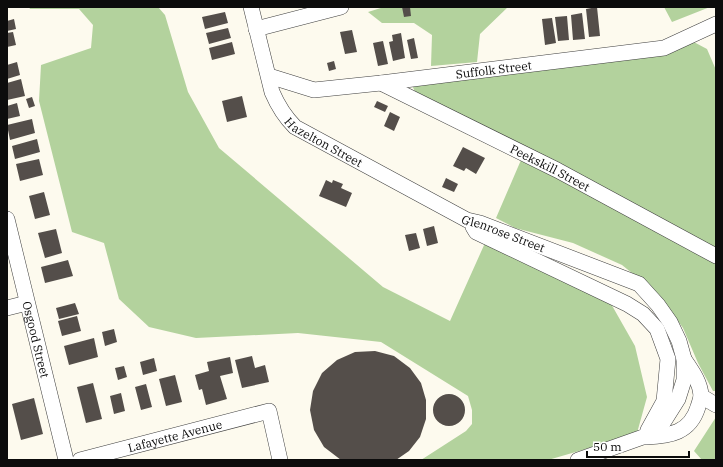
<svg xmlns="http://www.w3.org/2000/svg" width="723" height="467" viewBox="0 0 723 467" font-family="'IBM Plex Serif',serif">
  <rect width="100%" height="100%" fill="#fdfaee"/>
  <path fill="#b3d29d" d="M 29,7 L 158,7 L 165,15 L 188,92 L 219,148 L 383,287 L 450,321 L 485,243 L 610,302 L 635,346 L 647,397 L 637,433 L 586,449 L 548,460 L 421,460 L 466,431 L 472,424 L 472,410 L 468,396 L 381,342 L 298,333 L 196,338 L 149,327 L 119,299 L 104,243 L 72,232 L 39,101 L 41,65 L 91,48 L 93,25 L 79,9 L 30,9 Z
    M 384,7 L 508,7 L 480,34 L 477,62 L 431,66 L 432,35 L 414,23 L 382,23 L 368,12 Z
    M 664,7 L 710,7 L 672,22 Z
    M 690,40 L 707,49 L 716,70 L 716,391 L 713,391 L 698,363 L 683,328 L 658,294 L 622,265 L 573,243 L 515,228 L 496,218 L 524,153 L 417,96 L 411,83 Z
    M 716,417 L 716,460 L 702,460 L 694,451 Z"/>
  <path fill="#544e4a" d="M 402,7 L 410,7 L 411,16 L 404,17 Z
    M 597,7 L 600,36 L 589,37 L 586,9 Z
    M 225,12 L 228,23 L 205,29 L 202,17 Z
    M 582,13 L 585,39 L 573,40 L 571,15 Z
    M 567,16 L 569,40 L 558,41 L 555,17 Z
    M 552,18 L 556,43 L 545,45 L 542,19 Z
    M 14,19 L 16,29 L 7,31 L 7,21 Z
    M 228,28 L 231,38 L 209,44 L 206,33 Z
    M 352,30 L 357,52 L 345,54 L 340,32 Z
    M 13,32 L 16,45 L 7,47 L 7,33 Z
    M 401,33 L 405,58 L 393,61 L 389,42 L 393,41 L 392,35 Z
    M 414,38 L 418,58 L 411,59 L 407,40 Z
    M 383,41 L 388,64 L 378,66 L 373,43 Z
    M 232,42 L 235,54 L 212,60 L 209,48 Z
    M 334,61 L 336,69 L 329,71 L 327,63 Z
    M 17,62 L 20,75 L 7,79 L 7,65 Z
    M 21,79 L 25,96 L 7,100 L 7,83 Z
    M 242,96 L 247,117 L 227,122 L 222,101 Z
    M 32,97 L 35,106 L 29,108 L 26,99 Z
    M 377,101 L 388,106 L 385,112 L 374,107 Z
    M 17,103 L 20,116 L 7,119 L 7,106 Z
    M 390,112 L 400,117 L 394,131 L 384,126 Z
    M 32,119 L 35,133 L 10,140 L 7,125 Z
    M 37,139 L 40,152 L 15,159 L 12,146 Z
    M 463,147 L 485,158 L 476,174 L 466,168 L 464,171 L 453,166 Z
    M 39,159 L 43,175 L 20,181 L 16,164 Z
    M 446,178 L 458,184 L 454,192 L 442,187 Z
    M 326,180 L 332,183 L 333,180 L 343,184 L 341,188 L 352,193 L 346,207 L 319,196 Z
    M 44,192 L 50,215 L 35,219 L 29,196 Z
    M 434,226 L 438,243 L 427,246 L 423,229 Z
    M 56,229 L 62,253 L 45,258 L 38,233 Z
    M 416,233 L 420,248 L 409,251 L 405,235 Z
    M 68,260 L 73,276 L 45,283 L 41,267 Z
    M 75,303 L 79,314 L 59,319 L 56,308 Z
    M 77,316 L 81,331 L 62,336 L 58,321 Z
    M 114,329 L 117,342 L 105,346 L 102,332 Z
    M 94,338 L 98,357 L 69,365 L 64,346 Z
    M 375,351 L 394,356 L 410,368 L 421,383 L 426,400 L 426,419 L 420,437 L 409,451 L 396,460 L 341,460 L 324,447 L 314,430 L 310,410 L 313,391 L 322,373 L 337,360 L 355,352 Z
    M 252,356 L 255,368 L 265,365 L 269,382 L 242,388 L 235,360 Z
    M 230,357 L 233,373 L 220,376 L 227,399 L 206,405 L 202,389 L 199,390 L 195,375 L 209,371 L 207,362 Z
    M 154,358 L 157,371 L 143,375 L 140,362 Z
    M 124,366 L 127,377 L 118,380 L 115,368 Z
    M 175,375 L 182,402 L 166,406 L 159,379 Z
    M 93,383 L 102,419 L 86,423 L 77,387 Z
    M 146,384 L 152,407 L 141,410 L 135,387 Z
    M 121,393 L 125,411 L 114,414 L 110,396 Z
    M433 410a16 16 0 1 1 32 0a16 16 0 1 1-32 0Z
    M 34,398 L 43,434 L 21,440 L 12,404 Z"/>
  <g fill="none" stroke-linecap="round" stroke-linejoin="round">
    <g stroke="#3f3f3f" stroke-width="16">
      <g id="minor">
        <path id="s1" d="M 251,7 L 272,92 C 278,106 285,117 295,127 L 467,220 L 480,223 L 639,284 L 658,305 L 670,322 L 679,341 L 684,359 L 684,380 L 678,399 L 661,426 L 643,437 L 578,460"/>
        <path d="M 256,29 L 341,7"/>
        <path id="s2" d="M 269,76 L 314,90 L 381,83 L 664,48 L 716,24"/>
        <path id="s3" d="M 381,83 L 557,170 L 716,256"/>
        <path id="s4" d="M 7,219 L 66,460"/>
        <path d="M 473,227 L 476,232 L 627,304 L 643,314 L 657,329 L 668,359 L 664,401 L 648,430"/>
        <path d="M 7,308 L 27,303"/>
        <path d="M 701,396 L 716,405"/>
        <path d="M 646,437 C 670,436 690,433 698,407 C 699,403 701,399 701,395 C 700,381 691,370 684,359"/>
        <path id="s5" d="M 80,460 L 269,411 L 280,460"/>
      </g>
    </g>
    <use href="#minor" stroke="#fff" stroke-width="15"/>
  </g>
  <g text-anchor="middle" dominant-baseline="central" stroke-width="4" stroke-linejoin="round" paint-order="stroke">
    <g font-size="12" fill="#0c0c0c" stroke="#fff">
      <text stroke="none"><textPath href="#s2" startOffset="228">Suffolk Street</textPath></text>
      <text stroke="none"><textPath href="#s1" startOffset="162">Hazelton Street</textPath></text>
      <text stroke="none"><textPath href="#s3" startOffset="189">Peekskill Street</textPath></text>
      <text stroke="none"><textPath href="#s1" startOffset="364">Glenrose Street</textPath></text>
      <text stroke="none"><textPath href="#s4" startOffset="124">Osgood Street</textPath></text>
      <text stroke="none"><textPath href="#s5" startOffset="98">Lafayette Avenue</textPath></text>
    </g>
  </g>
  <rect width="723" height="467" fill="none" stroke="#0c0c0c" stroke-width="16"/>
  <path d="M587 451v6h102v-6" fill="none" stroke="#0c0c0c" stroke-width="2"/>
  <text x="593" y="451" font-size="12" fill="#0c0c0c" stroke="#ffffff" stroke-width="3" paint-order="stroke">50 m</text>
</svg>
